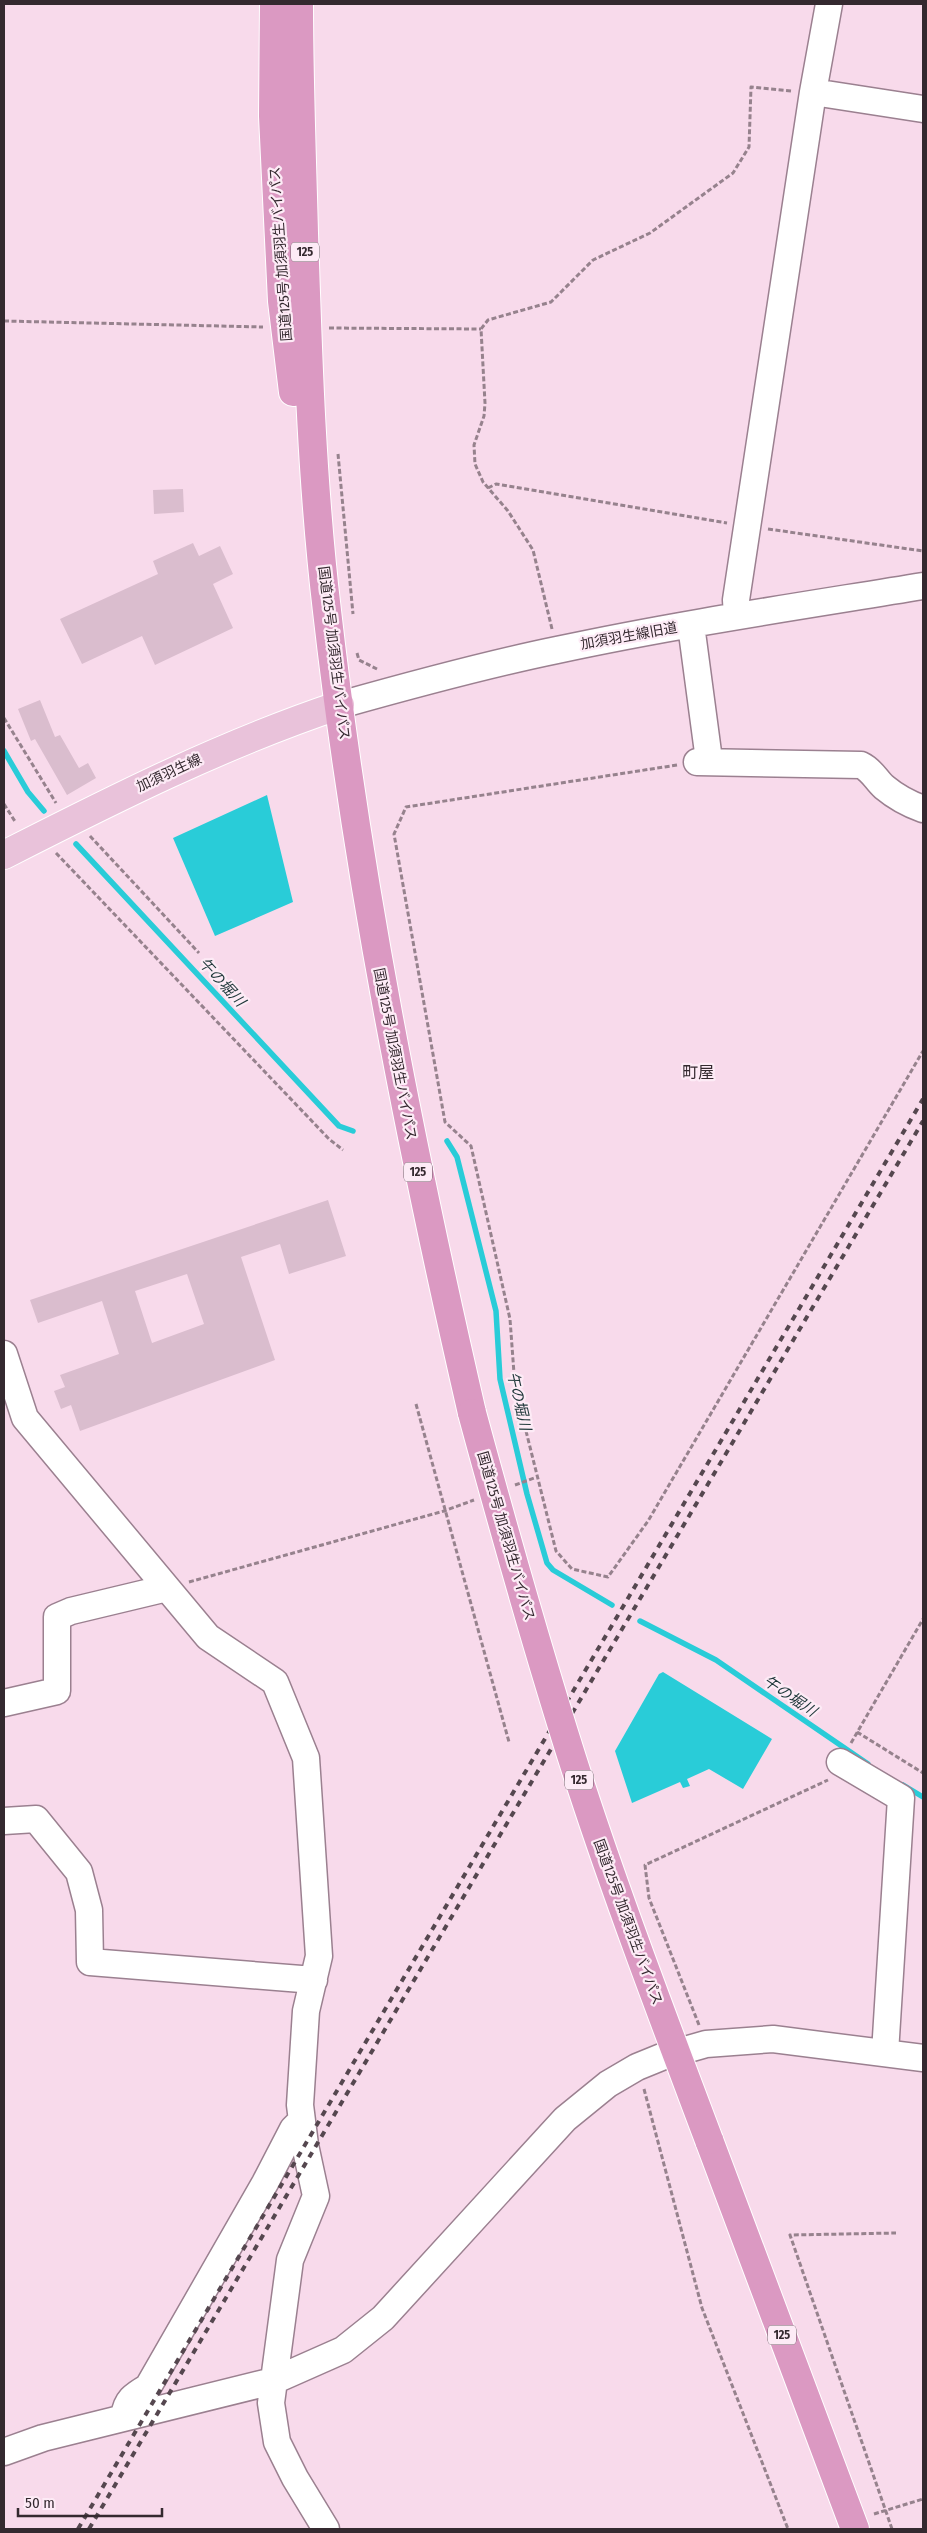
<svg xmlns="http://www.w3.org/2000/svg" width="927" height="2533" viewBox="0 0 927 2533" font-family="'Fira Sans Condensed','Noto Sans JP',sans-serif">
  <rect width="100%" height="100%" fill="#f8daeb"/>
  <path fill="#29ccd8" d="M 267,795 L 293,902 L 215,936 L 173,838 Z
    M 663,1672 L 772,1739 L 743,1789 L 709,1769 L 687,1779 L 690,1786 L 683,1788 L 680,1782 L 632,1803 L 615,1751 L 659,1674 Z"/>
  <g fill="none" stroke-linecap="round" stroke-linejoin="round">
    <path stroke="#29ccd8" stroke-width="5.5" d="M 4,751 L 28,792 L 44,811
      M 76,844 L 339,1126 L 353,1131
      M 447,1141 L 457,1157 L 496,1311 L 500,1379 L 527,1494 L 547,1563 L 553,1570 L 612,1605
      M 640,1621 L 716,1660 L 868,1764
      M 903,1785 L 923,1797"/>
  </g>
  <path fill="#dabdce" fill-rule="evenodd" d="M 183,489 L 184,512 L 154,514 L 153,490 Z
    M 193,543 L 199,556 L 220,546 L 233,574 L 213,584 L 233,628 L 155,665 L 142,636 L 82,664 L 60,619 L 158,574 L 153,561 Z
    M 40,700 L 55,737 L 60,735 L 79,768 L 88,763 L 96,778 L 67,795 L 35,739 L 31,741 L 18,709 Z
    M 328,1200 L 346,1256 L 289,1274 L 280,1244 L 241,1257 L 275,1360 L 80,1431 L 71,1405 L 61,1409 L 54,1391 L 65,1387 L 60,1375 L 119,1354 L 102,1301 L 38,1323 L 30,1300 ZM 187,1274 L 204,1324 L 152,1343 L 135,1291 Z"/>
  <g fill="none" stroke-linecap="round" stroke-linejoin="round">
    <g stroke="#9b8090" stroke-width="29">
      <path id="minor" d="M 813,92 L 923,109
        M 737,616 L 736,600 L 813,92 L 829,4
        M 691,625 L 709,760
        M 340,705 C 411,685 484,665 557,650 C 678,624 801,606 923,586
        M 697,762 L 861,765 C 872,770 876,780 884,787 C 896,797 909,804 923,809
        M 4,1354 L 25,1418 L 208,1637 L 275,1682 L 306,1758 L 319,1956 L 306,2011 L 300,2105 L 305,2145 L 316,2196 L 290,2260 L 271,2403 L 277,2442 L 295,2478 L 326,2529
        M 4,1703 L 57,1691 L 57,1617 L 71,1611 L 167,1588
        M 840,1762 L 901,1798 L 885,2053
        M 4,1821 L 36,1819 L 79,1872 L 89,1910 L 90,1962 L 314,1980
        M 124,2417 C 126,2400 134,2395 148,2387 L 265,2183 L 293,2129 L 301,2121
        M 4,2452 L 43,2438 L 273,2381 L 343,2350 L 383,2318 L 565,2119 L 608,2084 L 637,2067 L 664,2056 L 706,2044 L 773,2039 L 923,2058"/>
    </g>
    <g stroke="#fff" stroke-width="30">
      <path id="major" d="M 4,855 C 114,799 223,744 340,705"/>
    </g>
    <g stroke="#fff" stroke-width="30">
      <path id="highway" d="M 274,4 L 273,116 L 282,301 L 293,392
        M 299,4 C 299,80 302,156 304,233 C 308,359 312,485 327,611 C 358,882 411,1148 472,1413
        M 709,2140 L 855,2529"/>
    </g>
    <path stroke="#96828d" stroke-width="3" stroke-dasharray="5 2.5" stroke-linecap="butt" d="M 4,321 L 263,327
      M 329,328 L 481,329
      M 338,454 L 353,614
      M 488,488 L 496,484 L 727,523
      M 768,529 L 923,551
      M 552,629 L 533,550 L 508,511 L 483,482 L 475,464 L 474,445 L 484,416 L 485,403 L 481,329 L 488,320 L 551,302 L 593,260 L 650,233 L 733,173 L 749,147 L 751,87 L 791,91
      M 357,653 L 359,660 L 377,669
      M 4,718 L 56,803
      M 677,765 L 406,807 L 394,834 L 445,1122 L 471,1146 L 510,1319 L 515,1387 L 556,1551 L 572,1569 L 608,1577 L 648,1521 L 923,1051
      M 4,804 L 16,823
      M 90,836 L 199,953
      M 56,853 L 329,1139 L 343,1150
      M 416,1404 L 509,1742
      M 515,1485 L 537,1477
      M 189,1582 L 444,1511 L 474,1500
      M 857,1732 L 923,1773
      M 851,1743 L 923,1619
      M 699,2025 L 649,1898 L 645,1865 L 828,1780
      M 644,2089 L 702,2308 L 788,2529
      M 874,2514 L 923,2499
      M 892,2529 L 790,2235 L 896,2233"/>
    <use href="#minor" stroke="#fff" stroke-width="26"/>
    <use href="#major" stroke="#e9c2da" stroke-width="28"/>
    <use href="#highway" stroke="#db99c2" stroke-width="28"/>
    <path stroke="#55474f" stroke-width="4" stroke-dasharray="6 6" stroke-linecap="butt" d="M 78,2529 L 923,1099
      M 89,2529 L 923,1121"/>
    <g stroke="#fff" stroke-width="30" stroke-linecap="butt">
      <path id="highway-bridge" d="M 472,1413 C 506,1538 541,1663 581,1786 C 620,1905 665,2023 709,2140"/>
    </g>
    <use href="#highway-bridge" stroke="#db99c2" stroke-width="28"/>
  </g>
  <g text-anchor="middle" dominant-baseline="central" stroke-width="4.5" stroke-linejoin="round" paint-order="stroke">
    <g fill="#fdebf6" stroke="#70636b" stroke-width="1">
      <rect x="291" y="242.5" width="28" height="19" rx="4"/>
      <rect x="404" y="1162.5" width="28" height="19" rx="4"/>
      <rect x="565" y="1770.5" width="28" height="19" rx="4"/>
      <rect x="768" y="2325.5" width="28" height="19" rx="4"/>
    </g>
    <g font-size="12" font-weight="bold" fill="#34292f">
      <text x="305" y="252">125</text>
      <text x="418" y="1172">125</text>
      <text x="579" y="1780">125</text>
      <text x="782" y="2335">125</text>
    </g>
    <g font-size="14" fill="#34292f" stroke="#fdebf6">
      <text transform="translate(281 254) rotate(-94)">国道125号 加須羽生バイパス</text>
      <text transform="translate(629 636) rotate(-10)">加須羽生線旧道</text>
      <text transform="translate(334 653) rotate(83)">国道125号 加須羽生バイパス</text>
      <text transform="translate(169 773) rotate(-25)">加須羽生線</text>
      <text transform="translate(395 1054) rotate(79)">国道125号 加須羽生バイパス</text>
      <text transform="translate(506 1536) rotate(74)">国道125号 加須羽生バイパス</text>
      <text transform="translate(628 1922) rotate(70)">国道125号 加須羽生バイパス</text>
    </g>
    <g font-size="15" font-style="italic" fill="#1c3537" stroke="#fdebf6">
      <text transform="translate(222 982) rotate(47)">午の堀川</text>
      <text transform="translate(519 1401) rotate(77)">午の堀川</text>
      <text transform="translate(790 1696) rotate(34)">午の堀川</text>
    </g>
    <g font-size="16" fill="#34292f" stroke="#fdebf6">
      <text x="698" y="1072">町屋</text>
    </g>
  </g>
  <rect width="927" height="2533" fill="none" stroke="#34292f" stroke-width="10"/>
  <path d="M18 2508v8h144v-8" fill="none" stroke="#34292f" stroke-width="2.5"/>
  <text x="25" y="2508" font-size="15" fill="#34292f" stroke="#fdebf6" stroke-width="4" paint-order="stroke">50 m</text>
</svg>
